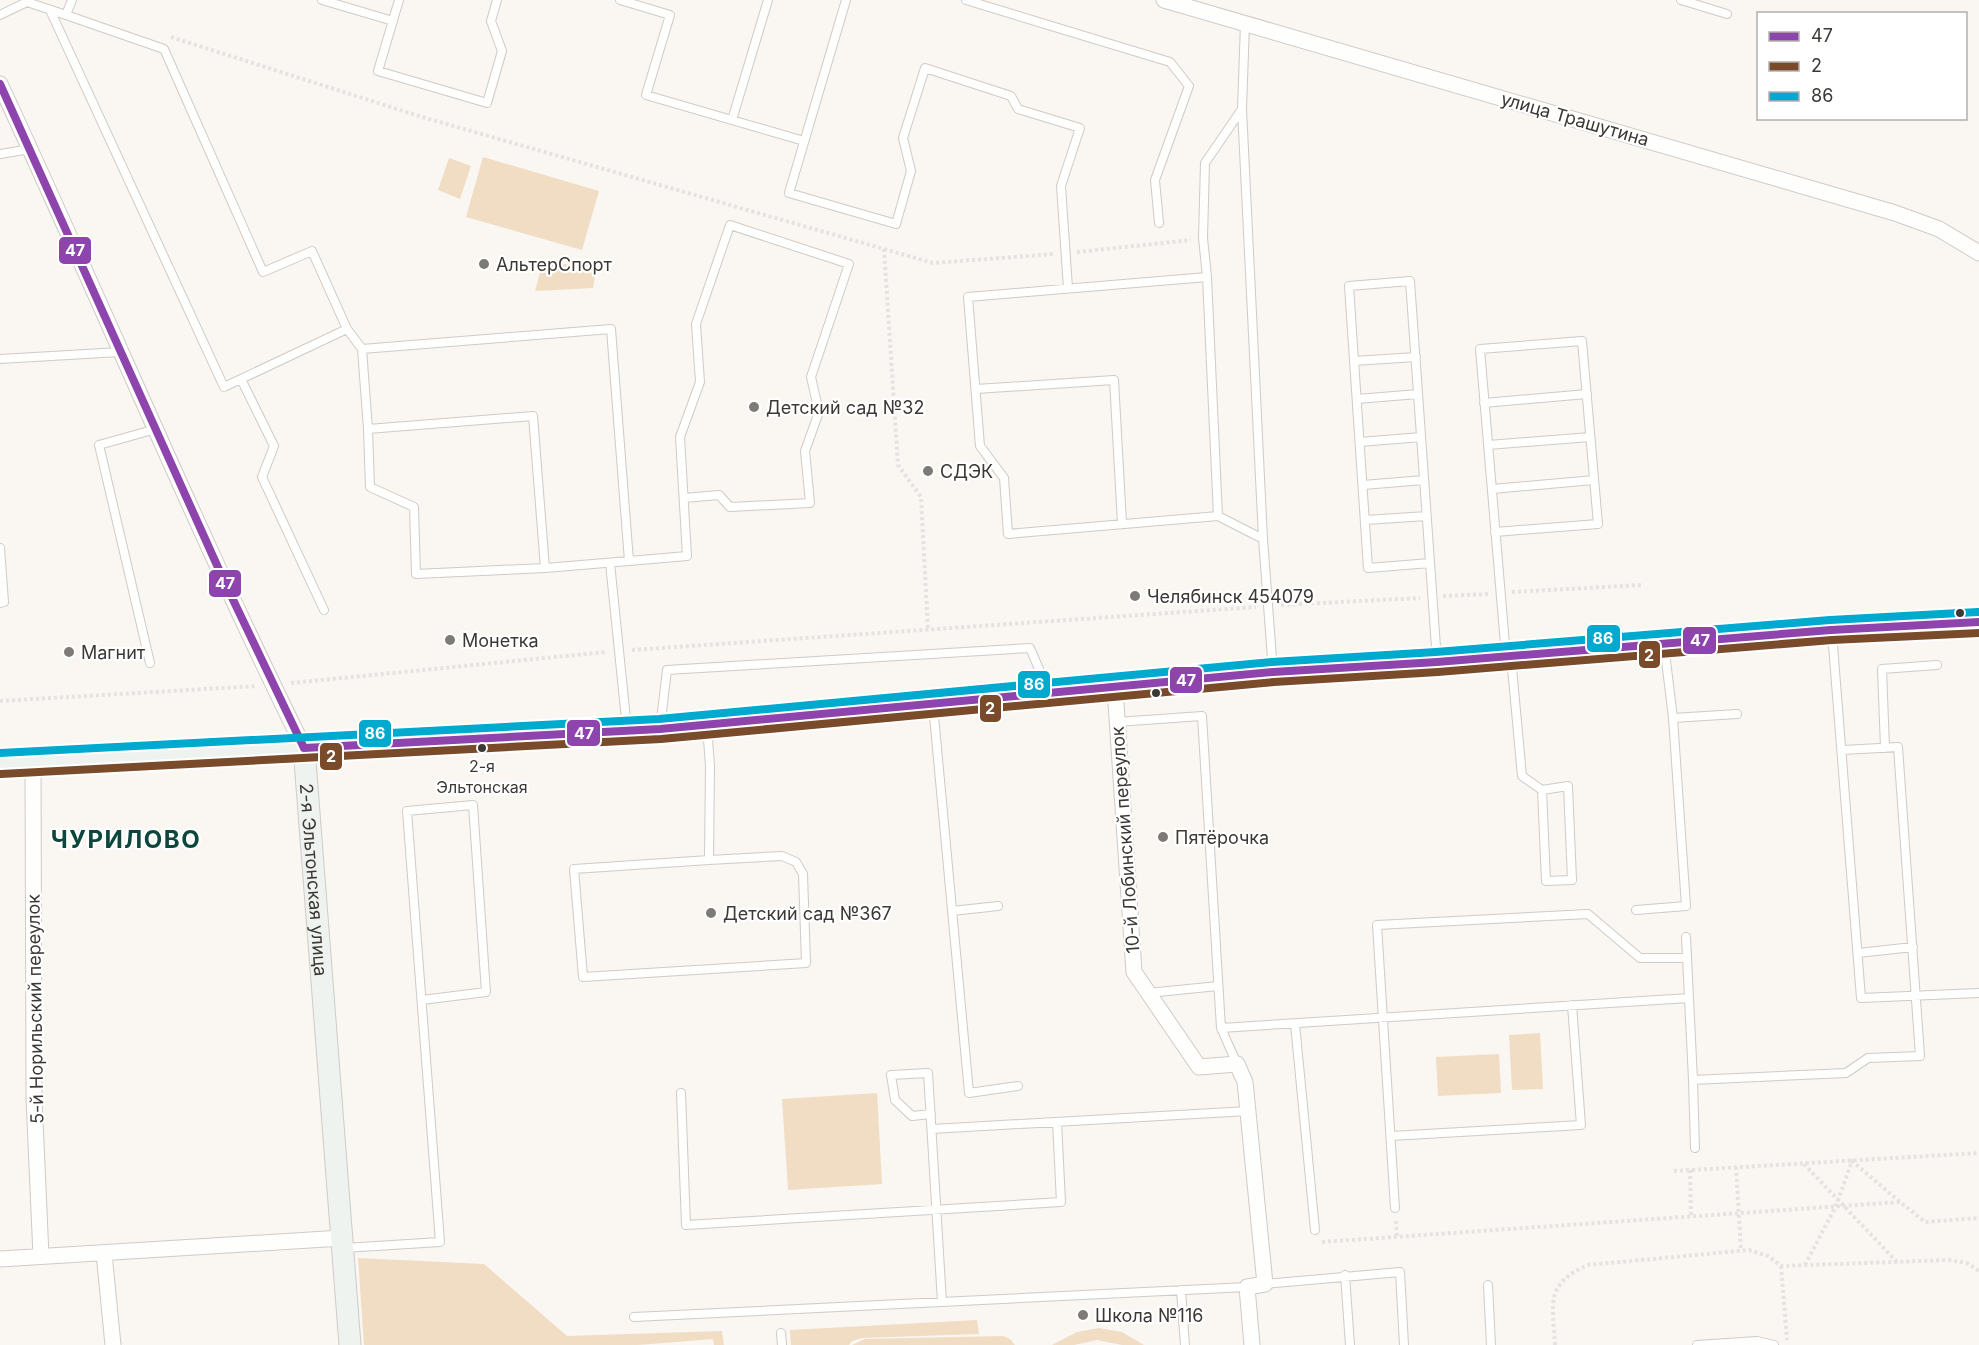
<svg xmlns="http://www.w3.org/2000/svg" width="1979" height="1345" viewBox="0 0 1979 1345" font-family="Inter,sans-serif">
  <rect width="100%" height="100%" fill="#faf6f2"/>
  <path fill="#f1ddc3" d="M 483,157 L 599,191 L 582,250 L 466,217 Z
    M 449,158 L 471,166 L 460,199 L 438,190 Z
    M 597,263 L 593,288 L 535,291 L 542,265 Z
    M 1540,1033 L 1543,1089 L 1512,1090 L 1509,1035 Z
    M 1499,1054 L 1501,1093 L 1438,1096 L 1436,1057 Z
    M 877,1093 L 882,1184 L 788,1190 L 782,1099 Z
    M 358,1258 L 484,1264 L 567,1336 L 722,1331 L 724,1345 L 714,1345 L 713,1339 L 638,1345 L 364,1345 Z
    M 977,1320 L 979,1334 L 862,1338 L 852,1341 L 849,1345 L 791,1345 L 790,1330 Z
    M 1099,1328 L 1122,1332 L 1144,1345 L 1122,1345 L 1097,1340 L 1074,1345 L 1052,1345 L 1077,1332 Z
    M 1003,1336 L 1010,1339 L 1015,1345 L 852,1345 L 865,1339 Z"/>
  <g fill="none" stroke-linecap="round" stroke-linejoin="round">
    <g stroke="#cfcbc7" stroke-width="10">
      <path id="lane" d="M 322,0 L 393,21
        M 399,0 L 378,71 L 487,103 L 502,51 L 491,21 L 497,0
        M 620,0 L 670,15 L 646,95 L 804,141
        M 846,0 L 789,193 L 896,224 L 911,171 L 903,138 L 925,68 L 1011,96 L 1018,109 L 1080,128 L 1061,186 L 1068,288
        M 966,0 L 1170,62 L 1189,86 L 1155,180 L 1159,223
        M 1681,0 L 1727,14
        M 50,10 L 224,387 L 347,329 L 312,251 L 263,272 L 164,49 L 66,15
        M 0,15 L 27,2 L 66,15 L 72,0
        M 1245,23 L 1242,109 L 1263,539 L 1273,671
        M 732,120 L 768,0
        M 0,154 L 30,149
        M 1207,277 L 1203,238 L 1205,163 L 1242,109
        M 347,329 L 362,349 L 368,429 L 533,416 L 545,568 L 629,561 L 611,329 L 362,349
        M 0,359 L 120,352
        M 1354,361 L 1416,357
        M 241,379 L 274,446 L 262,477 L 324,610
        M 976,389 L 1114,380 L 1122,523
        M 1357,399 L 1418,394
        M 1484,403 L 1587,394
        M 368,429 L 370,487 L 414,507 L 416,574 L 545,568
        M 1360,442 L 1421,437
        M 1488,445 L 1590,437
        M 1363,485 L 1424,480
        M 1492,489 L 1594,480
        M 1218,516 L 1207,277 L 968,297 L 980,446 L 1004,478 L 1008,534 L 1218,516 L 1263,539
        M 1365,520 L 1427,516
        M 1495,532 L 1598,524 L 1582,341 L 1480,349 L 1506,656
        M 0,548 L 4,602 L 0,603
        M 629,561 L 687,556 L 680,437 L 700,382 L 696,324 L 730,225 L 849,264 L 811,377 L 819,412 L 805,451 L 810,503 L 730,507 L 719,495 L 684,498
        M 610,563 L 627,729
        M 1430,563 L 1368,568 L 1349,286 L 1410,281 C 1419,408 1428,535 1437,661
        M 1832,633 L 1861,998 L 1979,993
        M 1511,657 L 1522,776 L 1542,790 L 1546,881 L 1572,880 L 1568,786 L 1542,790
        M 150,663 L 99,445 L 156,429
        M 933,705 L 969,1093 L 1018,1086
        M 1673,718 L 1737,714
        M 1117,722 L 1202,716 L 1221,1028 L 1237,1064
        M 707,726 L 710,766 L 709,860 L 574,869 L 583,977 L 806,963 L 803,874 L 796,862 L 782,856 L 709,860
        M 660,728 L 667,670 L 1030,648 L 1048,690
        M 1885,748 L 1882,669 L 1937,665
        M 1636,910 L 1686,906 L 1673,718 L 1664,644
        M 952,911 L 998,906
        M 1686,937 L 1693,1080 L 1846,1073 L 1868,1058 L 1920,1056 L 1898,747 L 1843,750
        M 1858,953 L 1913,947
        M 1148,993 L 1218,986
        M 1295,1024 L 1315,1230
        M 1221,1028 L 1689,998
        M 1693,1080 L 1695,1148
        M 681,1093 L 686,1225 L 1061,1202 L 1057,1122
        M 931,1114 L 912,1116 L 895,1100 L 891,1075 L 928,1073 L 942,1302
        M 932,1129 L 1248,1111
        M 1391,1136 L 1581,1125 L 1572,1005
        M 1395,1208 L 1377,925 L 1588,914 L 1640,958 L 1687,958
        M 344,1248 L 440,1242 L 407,811 L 473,805 L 486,992 L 422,1000
        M 1345,1275 L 1350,1345
        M 1265,1284 L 1400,1272 L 1404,1345
        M 1488,1285 L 1491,1345
        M 1181,1290 L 1185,1345
        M 634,1317 L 1247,1287
        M 781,1333 L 782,1345
        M 1697,1345 L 1757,1341 L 1774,1345"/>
    </g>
    <g stroke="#cfcbc7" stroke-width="17">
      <path id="street" d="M 1164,0 L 1895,213 L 1939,229 L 1979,253
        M 0,84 C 103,305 196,530 304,748
        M 1115,688 L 1134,972 L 1199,1067 L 1237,1064 L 1245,1082 L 1265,1284 L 1247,1287 L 1252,1345
        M 33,762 L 34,1098 L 41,1256
        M 104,1253 L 113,1345
        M 0,1259 L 342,1238"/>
    </g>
    <g stroke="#cfcbc7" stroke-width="23">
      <g id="secondary">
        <path id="s1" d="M 304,748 L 350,1345"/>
        <path d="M 0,764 L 660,729 L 1273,672 L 1437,662 L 1831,630 L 1979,622"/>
      </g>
    </g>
    <path stroke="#e4e3e2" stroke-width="4" stroke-dasharray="3 3" stroke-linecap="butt" d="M 171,37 L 422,117 L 933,263 L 1054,254
      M 884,249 L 898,465 L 921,497 L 928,630
      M 1077,252 L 1191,240
      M 1512,592 L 1642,585
      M 1443,596 L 1489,594
      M 1281,605 L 1420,598
      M 632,650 L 1256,607
      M 291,683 L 606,652
      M 0,701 L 257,686
      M 1804,1164 L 1897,1262
      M 1736,1167 L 1741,1250
      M 1690,1170 L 1691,1216
      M 1674,1171 L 1979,1153
      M 1396,1221 L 1397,1236
      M 1322,1242 L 1900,1202 L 1925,1222 L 1979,1218
      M 1805,1265 L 1836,1206 L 1852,1161 L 1900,1202
      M 1781,1266 L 1787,1340
      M 1555,1345 C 1553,1303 1544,1284 1588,1265 L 1749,1250 L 1768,1256 L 1781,1266 L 1949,1260 L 1967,1263 L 1979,1271"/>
    <use href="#lane" stroke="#fefefd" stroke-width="8"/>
    <use href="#street" stroke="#fefefd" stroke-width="15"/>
    <use href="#secondary" stroke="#eef3f0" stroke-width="21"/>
    <g stroke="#fff" stroke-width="12">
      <path id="bus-1" d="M 0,84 L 225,583 L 304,748
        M 304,748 L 660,729 L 1273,672 L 1437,662 L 1831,630 L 1979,622"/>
    </g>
    <g stroke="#fff" stroke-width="12">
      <path id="bus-2" d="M 1,774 L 661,739 L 1274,682 L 1438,672 L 1832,640 L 1979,633"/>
    </g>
    <g stroke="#fff" stroke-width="12">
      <path id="bus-3" d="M 0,753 L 659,719 L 1272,662 L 1436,652 L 1830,620 L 1978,612"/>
    </g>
    <use href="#bus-1" stroke="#8e44ad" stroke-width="8"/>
    <use href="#bus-2" stroke="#7a4b2a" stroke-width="8"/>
    <use href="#bus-3" stroke="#00a9ce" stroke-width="8"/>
  </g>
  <g fill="#7e7b77" stroke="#fff" stroke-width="2">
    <circle cx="484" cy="264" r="6"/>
    <circle cx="754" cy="407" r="6"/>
    <circle cx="928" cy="471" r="6"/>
    <circle cx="1135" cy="596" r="6"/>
    <circle cx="450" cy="640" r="6"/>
    <circle cx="69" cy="652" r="6"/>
    <circle cx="1163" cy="837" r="6"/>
    <circle cx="711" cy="913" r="6"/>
    <circle cx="1083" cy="1315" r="6"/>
  </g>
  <g fill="#3c3935" stroke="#fff" stroke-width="2">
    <circle cx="1960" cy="613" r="5"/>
    <circle cx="1156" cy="693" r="5"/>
    <circle cx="482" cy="748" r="5"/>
  </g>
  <g text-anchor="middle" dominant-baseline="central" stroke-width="4.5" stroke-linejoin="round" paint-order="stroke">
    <g font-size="16" fill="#3c3935" stroke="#fff">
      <text x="482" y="766">2-я<tspan x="482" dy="21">Эльтонская</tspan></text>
    </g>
    <g font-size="18" fill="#3c3935" stroke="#fff">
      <text transform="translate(1575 119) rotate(16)">улица Трашутина</text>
      <text transform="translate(1125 840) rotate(-94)">10-й Лобинский переулок</text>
      <text stroke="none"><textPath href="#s1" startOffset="132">2-я Эльтонская улица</textPath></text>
      <text transform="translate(35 1009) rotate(-91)">5-й Норильский переулок</text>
    </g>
    <g font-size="18" fill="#3c3935" stroke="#fff" text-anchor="start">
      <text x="496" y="264">АльтерСпорт</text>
      <text x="766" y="407">Детский сад №32</text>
      <text x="940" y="471">СДЭК</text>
      <text x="1147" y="596">Челябинск 454079</text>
      <text x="462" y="640">Монетка</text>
      <text x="81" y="652">Магнит</text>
      <text x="1175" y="837">Пятёрочка</text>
      <text x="723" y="913">Детский сад №367</text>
      <text x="1095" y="1315">Школа №116</text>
    </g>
    <g font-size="24" font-weight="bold" letter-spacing="1.5" fill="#0d463b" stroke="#fff">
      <text x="126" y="839">ЧУРИЛОВО</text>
    </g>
  </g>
  <g stroke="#fff" stroke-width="2">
    <rect x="58" y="236" width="34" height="29" rx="6" fill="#8e44ad"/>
    <rect x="208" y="569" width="34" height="29" rx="6" fill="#8e44ad"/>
    <rect x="1586" y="624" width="35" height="29" rx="6" fill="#00a9ce"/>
    <rect x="1682" y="626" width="35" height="29" rx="6" fill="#8e44ad"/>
    <rect x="1638" y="640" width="23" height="29" rx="6" fill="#7a4b2a"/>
    <rect x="1169" y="666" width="34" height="28" rx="6" fill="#8e44ad"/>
    <rect x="1017" y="670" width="34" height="29" rx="6" fill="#00a9ce"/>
    <rect x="979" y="694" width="23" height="29" rx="6" fill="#7a4b2a"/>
    <rect x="566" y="719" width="35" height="28" rx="6" fill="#8e44ad"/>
    <rect x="358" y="719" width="34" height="29" rx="6" fill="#00a9ce"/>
    <rect x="319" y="742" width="24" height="29" rx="6" fill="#7a4b2a"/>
  </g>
  <g font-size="16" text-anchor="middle" font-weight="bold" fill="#fff">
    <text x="75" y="256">47</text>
    <text x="225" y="589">47</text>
    <text x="1603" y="644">86</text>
    <text x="1700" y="646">47</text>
    <text x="1649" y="661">2</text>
    <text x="1186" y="686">47</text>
    <text x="1034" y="690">86</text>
    <text x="990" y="714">2</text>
    <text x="584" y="739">47</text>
    <text x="375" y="739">86</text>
    <text x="331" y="762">2</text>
  </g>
  <rect x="1757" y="12" width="210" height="108" fill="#ffffff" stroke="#b1b0ae" stroke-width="1.5"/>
  <rect x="1769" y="32" width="30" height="9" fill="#8e44ad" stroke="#b1b0ae" stroke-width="1.5"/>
  <text x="1811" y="42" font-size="18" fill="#3c3935">47</text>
  <rect x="1769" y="62" width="30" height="9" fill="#7a4b2a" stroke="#b1b0ae" stroke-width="1.5"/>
  <text x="1811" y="72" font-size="18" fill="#3c3935">2</text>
  <rect x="1769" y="92" width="30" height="9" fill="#00a9ce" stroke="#b1b0ae" stroke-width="1.5"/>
  <text x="1811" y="102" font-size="18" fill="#3c3935">86</text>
</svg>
